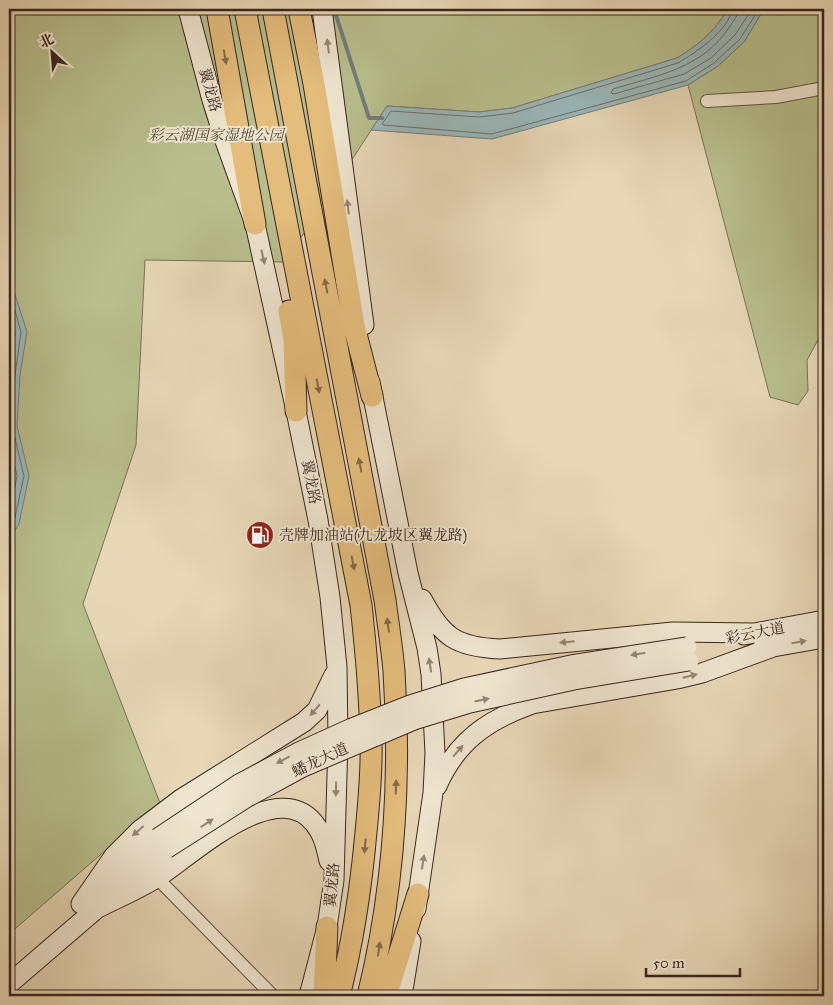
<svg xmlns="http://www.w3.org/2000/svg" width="833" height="1005" viewBox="0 0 833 1005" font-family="'IM FELL Great Primer','Noto Serif SC',serif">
  <rect width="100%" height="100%" fill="#e7d7b7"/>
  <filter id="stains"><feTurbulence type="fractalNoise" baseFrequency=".004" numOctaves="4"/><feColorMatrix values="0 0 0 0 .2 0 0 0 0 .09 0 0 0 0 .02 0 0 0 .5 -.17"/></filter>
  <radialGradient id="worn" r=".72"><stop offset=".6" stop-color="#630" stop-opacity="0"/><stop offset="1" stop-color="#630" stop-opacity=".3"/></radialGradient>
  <path fill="#b8be8d" stroke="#787255" d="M 9,9 L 728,9 C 713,33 701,43 677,58 L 512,108 L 479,112 L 387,106 L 285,262 L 145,260 L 136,445 L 83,604 L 160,803 L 9,934 Z
    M 764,9 L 824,9 L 824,329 L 807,360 L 808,391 L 798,405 L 770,397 L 688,85 L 718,66 L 744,42 Z"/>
  <path fill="#9bb7b9" stroke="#737d7b" d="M 728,9 L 764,9 L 744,42 L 718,66 L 688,85 L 492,139 L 371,130 L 387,106 L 479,112 L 512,108 L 677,58 C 701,43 713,33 728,9 Z
    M 9,276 L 27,332 L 20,375 L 17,426 L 29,476 L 19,524 L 9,540 Z"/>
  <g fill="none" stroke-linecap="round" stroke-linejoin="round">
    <path stroke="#6a6e6b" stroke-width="1" d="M 732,9 C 729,31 696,52 678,63 L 513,113 L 479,117 L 391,111 L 382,124 L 384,125 L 492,134 L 686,81 L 714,63 L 740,39 L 759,9
      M 738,9 C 738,16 734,20 730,26 C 704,68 656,76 613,89 L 611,93 L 614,94 L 684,74 L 711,58 L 735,35 L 752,9
      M 9,289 L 21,332 L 15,375 L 12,426 L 24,476 L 14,522 L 9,531
      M 9,311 L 15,333 L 9,373
      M 9,439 L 17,476 L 9,518"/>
    <path stroke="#737d7b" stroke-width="4" d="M 334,9 L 369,118 L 382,118"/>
    <g stroke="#645244" stroke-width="14">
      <path id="minor" d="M 707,101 L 776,97 L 824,88
        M 157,878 L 273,996"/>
    </g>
    <g stroke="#38261d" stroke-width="21">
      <path id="secondary" d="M 188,9 L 212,100 L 225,141 L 255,224 L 296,411 L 318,520 L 330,597 L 337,667 L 338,740 L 334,880 L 327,927 L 309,996
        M 322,9 L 364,325
        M 370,382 L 408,573 L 427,648 L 431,674 L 435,753 L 433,793 L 416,909
        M 422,599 C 442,637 456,647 500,649 L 673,632 L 755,633
        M 744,635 L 824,620
        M 762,649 L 824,638
        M 437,786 C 456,742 487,720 532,704 L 677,679 L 702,673 L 773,647
        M 100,888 L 158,838
        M 81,904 L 114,856 L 140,830 L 181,799 L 304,722 L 317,710 L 334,675
        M 94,910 C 115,899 138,890 158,877 C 195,853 285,767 320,832 C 325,841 327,851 329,861
        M 9,984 L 166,849
        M 402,996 L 411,941"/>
    </g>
    <g stroke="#38261d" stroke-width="23">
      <path id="trunk" d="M 217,9 L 255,224
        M 245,9 L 361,605 C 366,650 370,695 371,741 C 372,771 369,802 366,832 C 361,888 353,942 339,996
        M 273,9 L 385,600 C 388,623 392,648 394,671 C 401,780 394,890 368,996
        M 299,9 L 314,84 L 354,326 L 372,396
        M 289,311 L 294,339 L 296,411
        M 324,996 L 327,927
        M 386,996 L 418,894"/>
    </g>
    <use href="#minor" stroke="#efe5d0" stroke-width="12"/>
    <use href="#secondary" stroke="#efe5d0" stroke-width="19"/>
    <use href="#trunk" stroke="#e4bc7c" stroke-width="21"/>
    <g stroke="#38261d" stroke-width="21" stroke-linecap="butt">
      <path id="secondary-bridge" d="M 158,838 L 239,784 L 299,752 L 352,728 L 410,705 L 464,688 L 571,665 L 687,647
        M 166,849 L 246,798 L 303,767 L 414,720 L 470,703 L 574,680 L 689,661"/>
    </g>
    <use href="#secondary-bridge" stroke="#efe5d0" stroke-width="19"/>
  </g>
  <defs><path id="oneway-solid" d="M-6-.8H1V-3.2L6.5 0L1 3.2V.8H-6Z" transform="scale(1.25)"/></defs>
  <g fill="#948676">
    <use href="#oneway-solid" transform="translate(328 46) rotate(-97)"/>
    <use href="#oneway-solid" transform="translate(348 207) rotate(-97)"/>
    <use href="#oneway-solid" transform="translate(263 257) rotate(77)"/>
    <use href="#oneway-solid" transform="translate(567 642) rotate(174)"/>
    <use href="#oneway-solid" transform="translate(799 642) rotate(-10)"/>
    <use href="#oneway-solid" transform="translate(638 654) rotate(171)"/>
    <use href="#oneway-solid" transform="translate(430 665) rotate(-99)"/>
    <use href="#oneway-solid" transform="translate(690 676) rotate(-14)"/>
    <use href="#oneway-solid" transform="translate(482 700) rotate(-12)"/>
    <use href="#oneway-solid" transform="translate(315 710) rotate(130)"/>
    <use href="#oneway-solid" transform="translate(458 751) rotate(-49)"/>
    <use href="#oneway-solid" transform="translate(283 760) rotate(152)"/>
    <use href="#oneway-solid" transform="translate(336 789) rotate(91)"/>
    <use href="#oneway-solid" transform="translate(207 823) rotate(-33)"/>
    <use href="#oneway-solid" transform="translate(138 831) rotate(139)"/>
    <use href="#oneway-solid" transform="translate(423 862) rotate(-81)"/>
  </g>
  <g fill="#856a48">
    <use href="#oneway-solid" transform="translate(225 57) rotate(80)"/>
    <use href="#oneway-solid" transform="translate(326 286) rotate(-101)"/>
    <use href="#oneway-solid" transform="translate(318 386) rotate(79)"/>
    <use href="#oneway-solid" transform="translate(360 465) rotate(-101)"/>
    <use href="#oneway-solid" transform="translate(353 563) rotate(79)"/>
    <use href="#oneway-solid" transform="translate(388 625) rotate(-97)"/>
    <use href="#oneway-solid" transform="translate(396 787) rotate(-89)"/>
    <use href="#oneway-solid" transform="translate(365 846) rotate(95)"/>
    <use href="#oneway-solid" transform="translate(379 949) rotate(-81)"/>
  </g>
  <defs>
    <g id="fuel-disc" transform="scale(1.4375)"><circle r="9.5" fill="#8f2418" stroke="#efe5d0"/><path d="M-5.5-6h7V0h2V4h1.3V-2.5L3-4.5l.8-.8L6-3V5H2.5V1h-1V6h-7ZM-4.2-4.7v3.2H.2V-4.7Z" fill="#fff"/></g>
  </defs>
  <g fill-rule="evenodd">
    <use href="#fuel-disc" x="260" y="535"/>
  </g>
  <g text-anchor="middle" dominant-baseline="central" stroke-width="4" stroke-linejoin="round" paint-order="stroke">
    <g font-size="15" fill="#38261d" stroke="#efe5d0">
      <text transform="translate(210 90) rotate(74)">翼龙路</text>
      <text transform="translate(311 482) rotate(79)">翼龙路</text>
      <text transform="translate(755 633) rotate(-11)">彩云大道</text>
      <text transform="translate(320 760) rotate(-25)">蟠龙大道</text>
      <text transform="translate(332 885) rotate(-85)">翼龙路</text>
    </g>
    <g font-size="15" font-style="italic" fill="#584c39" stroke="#efe5d0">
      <text x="216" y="135">彩云湖国家湿地公园</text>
    </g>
    <g font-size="15" fill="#38261d" stroke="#efe5d0" text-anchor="start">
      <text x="279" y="535">壳牌加油站(九龙坡区翼龙路)</text>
    </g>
  </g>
  <rect width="833" height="1005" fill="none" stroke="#e7d7b7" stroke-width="30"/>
  <rect x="10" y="10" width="813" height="985" fill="none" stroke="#38261d" stroke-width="2.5"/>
  <rect x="15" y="15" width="803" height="975" fill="none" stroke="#38261d"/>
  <g transform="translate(52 52) rotate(334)" stroke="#efe5d0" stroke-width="4" paint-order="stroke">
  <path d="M0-4L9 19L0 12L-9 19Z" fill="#38261d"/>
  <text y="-8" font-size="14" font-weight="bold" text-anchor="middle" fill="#38261d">北</text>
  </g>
  <path d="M646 968v8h94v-8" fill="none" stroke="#38261d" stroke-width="2.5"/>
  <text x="653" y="968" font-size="15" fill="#38261d" stroke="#efe5d0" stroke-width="4" paint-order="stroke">50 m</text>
  <rect width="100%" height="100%" filter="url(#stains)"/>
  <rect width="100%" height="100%" fill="url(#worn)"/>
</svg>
